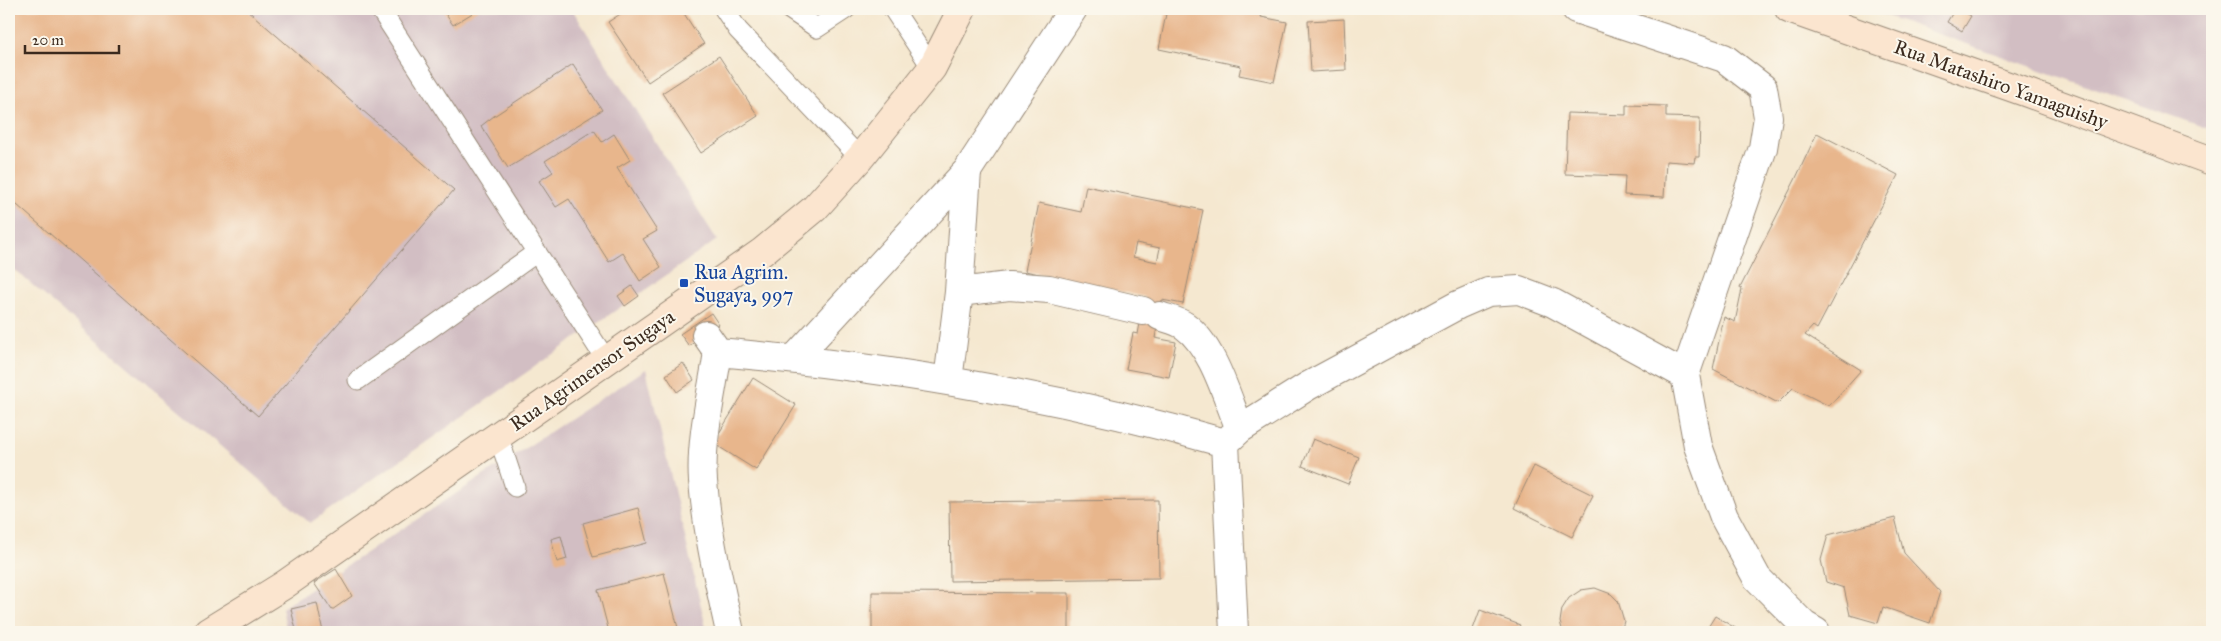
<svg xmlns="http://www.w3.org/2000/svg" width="2221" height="641" viewBox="0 0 2221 641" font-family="'IM FELL Great Primer',serif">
  <rect width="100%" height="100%" fill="#fbf7ec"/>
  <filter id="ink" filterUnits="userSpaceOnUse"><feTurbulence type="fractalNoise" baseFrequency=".02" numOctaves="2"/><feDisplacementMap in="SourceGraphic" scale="10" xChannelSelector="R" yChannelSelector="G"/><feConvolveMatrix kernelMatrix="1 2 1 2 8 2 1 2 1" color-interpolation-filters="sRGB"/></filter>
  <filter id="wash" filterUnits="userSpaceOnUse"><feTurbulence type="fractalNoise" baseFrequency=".0096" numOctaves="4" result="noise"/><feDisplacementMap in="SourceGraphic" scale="20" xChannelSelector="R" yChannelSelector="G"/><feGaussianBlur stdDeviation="1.12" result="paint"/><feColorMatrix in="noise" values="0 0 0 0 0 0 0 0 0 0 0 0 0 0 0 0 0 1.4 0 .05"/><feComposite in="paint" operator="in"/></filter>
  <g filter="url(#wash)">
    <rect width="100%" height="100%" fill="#f5e8d0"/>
    <path fill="#d2bec3" d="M 9,9 L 572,9 L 717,240 L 310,523 L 9,265 Z
      M 1867,9 L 2212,9 L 2212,130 Z
      M 646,369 L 707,632 L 287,632 L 282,608 Z"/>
    <g id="blocks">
      <path fill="#e8b68c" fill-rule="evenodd" d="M 9,9 L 246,9 L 454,190 L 258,416 L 9,198 Z
        M 442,9 L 479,9 L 453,25 Z
        M 628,9 L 681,9 L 704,44 L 648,82 L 608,22 Z
        M 1167,9 L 1263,9 L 1261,17 L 1287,22 L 1274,82 L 1239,75 L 1241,66 L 1159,49 Z
        M 1955,9 L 1959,9 L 1971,16 L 1962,31 L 1947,22 Z
        M 1344,19 L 1346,70 L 1311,72 L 1308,21 Z
        M 719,56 L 758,116 L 701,153 L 662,93 Z
        M 573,64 L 602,110 L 508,168 L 481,126 L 494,116 Z
        M 1626,105 L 1666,106 L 1666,117 L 1700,118 L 1699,157 L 1695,157 L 1694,163 L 1666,161 L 1664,197 L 1624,195 L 1625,176 L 1565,174 L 1567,113 L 1626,115 Z
        M 594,130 L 602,142 L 614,134 L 630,160 L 617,168 L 657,231 L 643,239 L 661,267 L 640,281 L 623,253 L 609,262 L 569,199 L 556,207 L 539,181 L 553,172 L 545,161 Z
        M 1817,133 L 1898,175 L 1817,329 L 1813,326 L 1805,335 L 1861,370 L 1829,406 L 1793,388 L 1778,403 L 1713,369 L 1724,317 L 1735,322 L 1742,289 L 1740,288 L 1795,180 Z
        M 1086,186 L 1203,210 L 1183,304 L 1162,300 L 1155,338 L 1176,342 L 1169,377 L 1126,369 L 1133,333 L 1138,334 L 1145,297 L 1025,271 L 1039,203 L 1081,212 ZM 1136,243 L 1160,248 L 1157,262 L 1133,257 Z
        M 632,286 L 639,296 L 625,306 L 618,296 Z
        M 711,313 L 719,325 L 689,346 L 680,334 Z
        M 683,363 L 694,380 L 677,392 L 666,375 Z
        M 753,378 L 796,405 L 756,470 L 713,443 Z
        M 1313,439 L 1359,457 L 1348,484 L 1302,466 Z
        M 1534,466 L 1593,495 L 1572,537 L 1514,508 Z
        M 1158,500 L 1159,578 L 950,581 L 949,502 Z
        M 638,508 L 647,543 L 593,557 L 583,523 Z
        M 1895,518 L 1904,553 L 1940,592 L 1930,623 L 1883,607 L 1878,623 L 1850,615 L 1844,588 L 1826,582 L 1821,560 L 1828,535 Z
        M 561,536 L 567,559 L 557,562 L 551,539 Z
        M 336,569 L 352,596 L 332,610 L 314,583 Z
        M 664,573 L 679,632 L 609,632 L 598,590 Z
        M 1595,588 L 1611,594 L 1618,601 L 1624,621 L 1621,632 L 1563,632 L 1560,622 L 1562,609 L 1569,598 L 1581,590 Z
        M 872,592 L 1069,593 L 1069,630 L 1063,630 L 1063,632 L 872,632 Z
        M 317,603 L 323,632 L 288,632 L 296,630 L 291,609 Z
        M 1480,610 L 1520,625 L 1517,632 L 1472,632 Z
        M 1715,616 L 1742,632 L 1705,632 Z"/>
    </g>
  </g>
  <g filter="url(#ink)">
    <use href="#blocks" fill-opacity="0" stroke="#988977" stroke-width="1"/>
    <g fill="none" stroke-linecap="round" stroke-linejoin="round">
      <g stroke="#988977" stroke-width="21">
        <path id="service" d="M 380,9 L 606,360
          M 724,9 L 738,30 L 860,158
          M 789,9 L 817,28 L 846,9
          M 893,9 L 932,68
          M 358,380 L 537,252
          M 498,435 L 515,487"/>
      </g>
      <g stroke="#988977" stroke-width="30">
        <path id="minor" d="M 1576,9 L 1724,58 L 1763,88 L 1768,117 L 1763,148 L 1685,375 L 1698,446 L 1724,517 L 1757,578 L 1804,625 L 1816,632
          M 959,292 L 1009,286 L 1049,289 L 1143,311
          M 1160,316 C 1168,319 1178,321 1185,326 C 1213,346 1227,398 1240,429
          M 706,335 L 718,352 C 889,367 1061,396 1225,443 L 1234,632
          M 718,352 C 712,392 700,441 703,481 C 707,532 719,582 730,632
          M 794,359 L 967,171 L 1073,9
          M 948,381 L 959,292 L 967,171
          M 1225,443 L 1240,429 L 1308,386 L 1458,305 L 1488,292 L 1519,290 L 1553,303 L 1685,375"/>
      </g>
      <g stroke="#988977" stroke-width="30">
        <path id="secondary" d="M 1789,9 L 2025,92 L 2212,161
          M 208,632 L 284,585 L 762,252 L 814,209 L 860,158 L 932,68 L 962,9"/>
      </g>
      <use href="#service" stroke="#fff" stroke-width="19"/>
      <use href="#minor" stroke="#fff" stroke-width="28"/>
      <use href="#secondary" stroke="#fbe5cf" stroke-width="28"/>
    </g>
  </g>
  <rect fill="#1a4fb4" stroke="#fbf7ec" stroke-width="2" x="679" y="278" width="10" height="10" rx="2.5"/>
  <g text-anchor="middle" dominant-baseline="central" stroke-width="4" stroke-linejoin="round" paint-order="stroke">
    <g font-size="20" fill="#3b2a1e" stroke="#fbf7ec">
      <text transform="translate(2001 84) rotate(20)">Rua Matashiro Yamaguishy</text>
      <text transform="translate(592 370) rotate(-35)">Rua Agrimensor Sugaya</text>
    </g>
    <g font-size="20" fill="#164399" stroke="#fbf7ec" text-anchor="start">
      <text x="694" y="272">Rua Agrim.<tspan x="694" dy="23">Sugaya, 997</tspan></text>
    </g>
  </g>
  <rect width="2221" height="641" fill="none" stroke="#fbf7ec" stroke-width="30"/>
  <path d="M25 45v8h94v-8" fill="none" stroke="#3b2a1e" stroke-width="2.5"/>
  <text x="32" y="45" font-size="15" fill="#3b2a1e" stroke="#fbf7ec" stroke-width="4" paint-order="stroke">20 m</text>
</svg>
